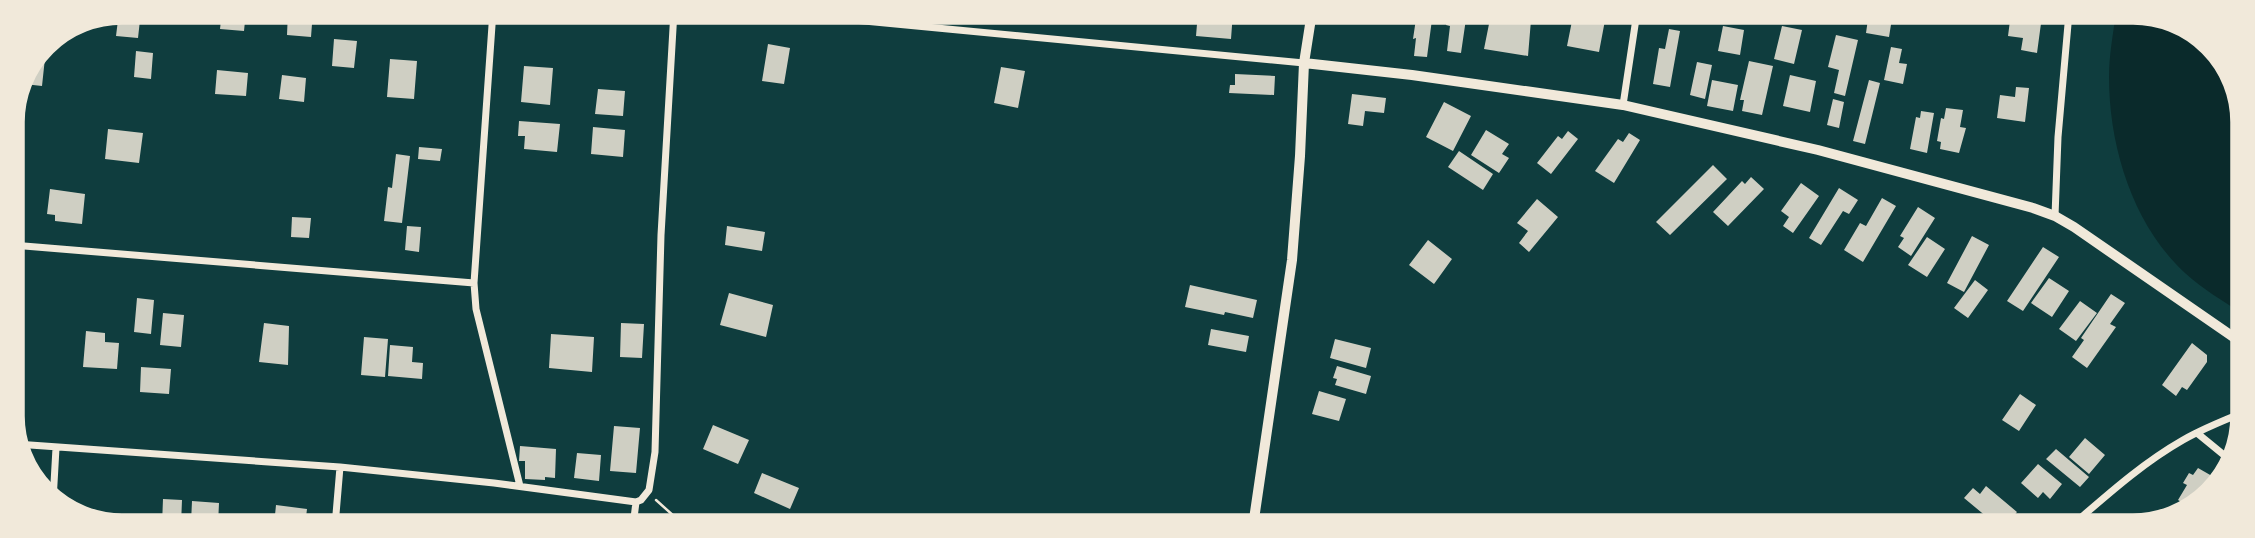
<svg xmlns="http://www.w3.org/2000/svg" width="2255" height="538" viewBox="0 0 2255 538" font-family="'DM Sans',sans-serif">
  <rect width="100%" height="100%" fill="#0f3d3e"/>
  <path fill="#0a2a2b" d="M 2116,13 L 2156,13 L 2212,43 L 2242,99 L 2242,314 C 2224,301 2202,289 2185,273 C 2133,225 2109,147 2109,77 C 2109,56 2113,34 2116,13 Z"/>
  <path fill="#cfcfc3" d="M 121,10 L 141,11 L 138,38 L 116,36 L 119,12 Z
    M 222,11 L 246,11 L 244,31 L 220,29 Z
    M 288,11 L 313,11 L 311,37 L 287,35 Z
    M 1198,12 L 1233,12 L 1231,39 L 1196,36 Z
    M 1417,12 L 1433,12 L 1427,57 L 1414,56 L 1416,38 L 1413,39 Z
    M 1448,12 L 1467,12 L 1461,53 L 1447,51 L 1450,26 L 1446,25 Z
    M 1583,12 L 1606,15 L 1599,52 L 1567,46 L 1573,16 L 1582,17 Z
    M 1869,12 L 1893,12 L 1889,37 L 1866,33 Z
    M 2011,13 L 2042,16 L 2037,53 L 2021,50 L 2023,38 L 2008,36 Z
    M 1499,15 L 1531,20 L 1528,56 L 1484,49 L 1490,19 L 1498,20 Z
    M 1723,26 L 1744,30 L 1740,55 L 1718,51 Z
    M 1782,26 L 1802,30 L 1794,64 L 1774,59 Z
    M 1669,29 L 1680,31 L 1670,87 L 1653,84 L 1659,48 L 1665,49 Z
    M 1836,35 L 1858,40 L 1845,96 L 1834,93 L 1839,70 L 1828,67 Z
    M 334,39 L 357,41 L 354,68 L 332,66 Z
    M 768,44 L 790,48 L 784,84 L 762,81 Z
    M 1891,47 L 1902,49 L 1899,63 L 1907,64 L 1903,84 L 1884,80 Z
    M 136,51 L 153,53 L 151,79 L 134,77 Z
    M 37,57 L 45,58 L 42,86 L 24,84 Z
    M 390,59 L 417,61 L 414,99 L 387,97 Z
    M 1749,61 L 1773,66 L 1762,115 L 1742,111 L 1744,100 L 1740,100 Z
    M 1697,62 L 1712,65 L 1705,99 L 1690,95 Z
    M 524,66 L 553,68 L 550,105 L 521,102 Z
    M 1001,67 L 1025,71 L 1018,108 L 994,103 Z
    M 217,70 L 248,73 L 246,96 L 215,94 Z
    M 1235,74 L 1275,76 L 1274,95 L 1229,93 L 1230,85 L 1235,85 Z
    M 282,75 L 306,78 L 304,102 L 279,99 Z
    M 1790,75 L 1816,81 L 1810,112 L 1783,106 Z
    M 1712,80 L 1738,85 L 1733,111 L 1707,106 Z
    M 1869,80 L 1880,83 L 1865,144 L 1853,141 Z
    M 2016,87 L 2029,88 L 2025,122 L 1997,118 L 2000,95 L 2015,97 Z
    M 598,89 L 625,91 L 623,116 L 595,114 Z
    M 1352,94 L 1386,98 L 1384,113 L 1365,111 L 1363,126 L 1348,124 Z
    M 1833,99 L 1844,102 L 1839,128 L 1827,125 Z
    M 1444,102 L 1471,116 L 1453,151 L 1426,137 Z
    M 1946,108 L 1963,110 L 1960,127 L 1966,128 L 1959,153 L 1940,149 L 1941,142 L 1937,141 L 1941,118 L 1944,119 Z
    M 1921,111 L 1934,113 L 1927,153 L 1910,149 L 1916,117 L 1920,118 Z
    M 519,121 L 560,124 L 557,152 L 524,149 L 525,136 L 518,136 Z
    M 593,127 L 625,130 L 623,157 L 591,154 Z
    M 108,129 L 143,133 L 139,163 L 105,159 Z
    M 1486,130 L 1509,144 L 1502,154 L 1509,158 L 1499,173 L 1471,155 Z
    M 1568,131 L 1578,139 L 1551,174 L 1537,163 L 1558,136 L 1562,139 Z
    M 1629,133 L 1640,140 L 1614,183 L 1595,171 L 1618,139 L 1623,142 Z
    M 419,147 L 442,149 L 440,161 L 418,159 Z
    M 1459,151 L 1493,174 L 1483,190 L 1448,167 Z
    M 396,154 L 410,156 L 402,223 L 384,221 L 388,187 L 392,188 Z
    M 1713,165 L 1727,179 L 1670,235 L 1656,222 Z
    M 1751,177 L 1764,189 L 1728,226 L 1713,212 L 1742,181 L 1745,184 Z
    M 1801,183 L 1819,196 L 1793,233 L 1783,226 L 1789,217 L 1781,211 Z
    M 1839,188 L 1858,200 L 1849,214 L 1843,211 L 1821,245 L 1809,238 Z
    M 50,189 L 85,194 L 82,224 L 55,221 L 55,215 L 47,214 Z
    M 1882,198 L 1896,206 L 1863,262 L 1844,250 L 1860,223 L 1866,226 Z
    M 1537,199 L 1558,217 L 1529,252 L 1519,243 L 1528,231 L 1517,223 Z
    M 1918,207 L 1935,218 L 1911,256 L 1898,247 L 1904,238 L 1900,236 Z
    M 292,217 L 311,218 L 309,238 L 291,237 Z
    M 407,226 L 421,227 L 419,252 L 405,250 Z
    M 727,226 L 765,232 L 762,251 L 725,245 Z
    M 1972,236 L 1989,245 L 1964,292 L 1947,283 Z
    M 1927,237 L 1945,249 L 1927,277 L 1908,265 Z
    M 1428,240 L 1452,259 L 1434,284 L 1409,265 Z
    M 2043,247 L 2059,257 L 2023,311 L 2007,301 Z
    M 2049,278 L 2069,291 L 2052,317 L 2031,303 Z
    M 1975,280 L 1988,290 L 1968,318 L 1954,308 Z
    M 1190,285 L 1257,300 L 1253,318 L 1225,312 L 1224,315 L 1185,307 Z
    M 729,293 L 773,305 L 766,337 L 720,325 Z
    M 2111,294 L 2125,303 L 2110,324 L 2116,327 L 2087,368 L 2072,357 L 2084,340 L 2081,338 Z
    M 137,298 L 154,300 L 151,334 L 134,332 Z
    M 2080,301 L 2097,313 L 2076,341 L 2059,329 Z
    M 163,313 L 184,315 L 181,347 L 160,345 Z
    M 264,323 L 289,326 L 288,365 L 259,362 Z
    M 621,323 L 644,324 L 642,358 L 620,357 Z
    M 1211,329 L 1249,336 L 1246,352 L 1208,345 Z
    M 86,331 L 105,333 L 105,342 L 119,343 L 117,369 L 83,367 Z
    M 551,334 L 594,337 L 592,372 L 549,368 Z
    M 364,337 L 388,339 L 385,377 L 361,375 Z
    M 1335,339 L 1371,348 L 1366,368 L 1330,358 Z
    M 2192,343 L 2207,355 L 2207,362 L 2187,390 L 2182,387 L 2176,396 L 2162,385 Z
    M 390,345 L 413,347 L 412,362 L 423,363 L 422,379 L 388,376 Z
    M 1337,366 L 1371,376 L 1366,394 L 1335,385 L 1337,379 L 1333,378 Z
    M 141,367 L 171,369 L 169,394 L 140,392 Z
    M 1319,391 L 1346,399 L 1339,421 L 1312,414 Z
    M 2020,394 L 2036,405 L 2019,431 L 2002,420 Z
    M 713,425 L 749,440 L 738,464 L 703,449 Z
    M 614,426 L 640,428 L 636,473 L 610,471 Z
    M 2085,438 L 2105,455 L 2089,474 L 2069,457 Z
    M 520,446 L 556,449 L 555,478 L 545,477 L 545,480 L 525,479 L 525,461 L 519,461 Z
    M 2056,449 L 2089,477 L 2080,487 L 2046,459 Z
    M 577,453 L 601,455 L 599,481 L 574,478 Z
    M 2038,464 L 2062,484 L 2050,499 L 2043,492 L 2038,498 L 2021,483 Z
    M 2198,468 L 2212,476 L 2194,505 L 2190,507 L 2178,500 L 2187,485 L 2183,483 L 2189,473 L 2193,475 Z
    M 762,473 L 799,488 L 790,509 L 754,493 Z
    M 1986,486 L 2017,512 L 2004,527 L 1999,527 L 1964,498 L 1973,488 L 1980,494 Z
    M 163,499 L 182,500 L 181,525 L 162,525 Z
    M 192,501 L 219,503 L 218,525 L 191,523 Z
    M 276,505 L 307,509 L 305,525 L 274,525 Z"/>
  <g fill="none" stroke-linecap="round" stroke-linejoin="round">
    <path stroke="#f1e9da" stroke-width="2.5" d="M 656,500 L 685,526"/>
    <path stroke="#f1e9da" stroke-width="7" d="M 493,11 L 474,283 L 476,309 L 520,486
      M 759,11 L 1304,63
      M 1623,105 L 1637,12
      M 2055,216 L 2058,137 L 2069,13
      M 12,245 L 474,283
      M 2197,433 L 2230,460
      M 16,444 L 340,467 L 494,483 L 636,502
      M 53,501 L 56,448
      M 636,502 L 641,500 L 649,490 L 655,452 L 661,235 L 674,11
      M 335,526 L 340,467
      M 633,526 L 636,502
      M 2070,527 C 2106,496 2141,464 2183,440 C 2202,429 2222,421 2242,413"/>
    <path stroke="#f1e9da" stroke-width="10" d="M 1304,63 L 1412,75 L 1623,105 L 1818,150 L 2033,208 L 2055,216 L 2074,227 L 2242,343
      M 1253,526 L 1292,260 L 1300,156 L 1304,63 L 1312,12"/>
  </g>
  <path d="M0 0H2255V538H0ZM122 23H2133A99 99 0 0 1 2232 122V416A99 99 0 0 1 2133 515H122A99 99 0 0 1 23 416V122A99 99 0 0 1 122 23Z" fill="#f1e9da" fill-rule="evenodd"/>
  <path fill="none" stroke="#f1e9da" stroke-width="3.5" d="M122 23H2133A99 99 0 0 1 2232 122V416A99 99 0 0 1 2133 515H122A99 99 0 0 1 23 416V122A99 99 0 0 1 122 23Z"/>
</svg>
